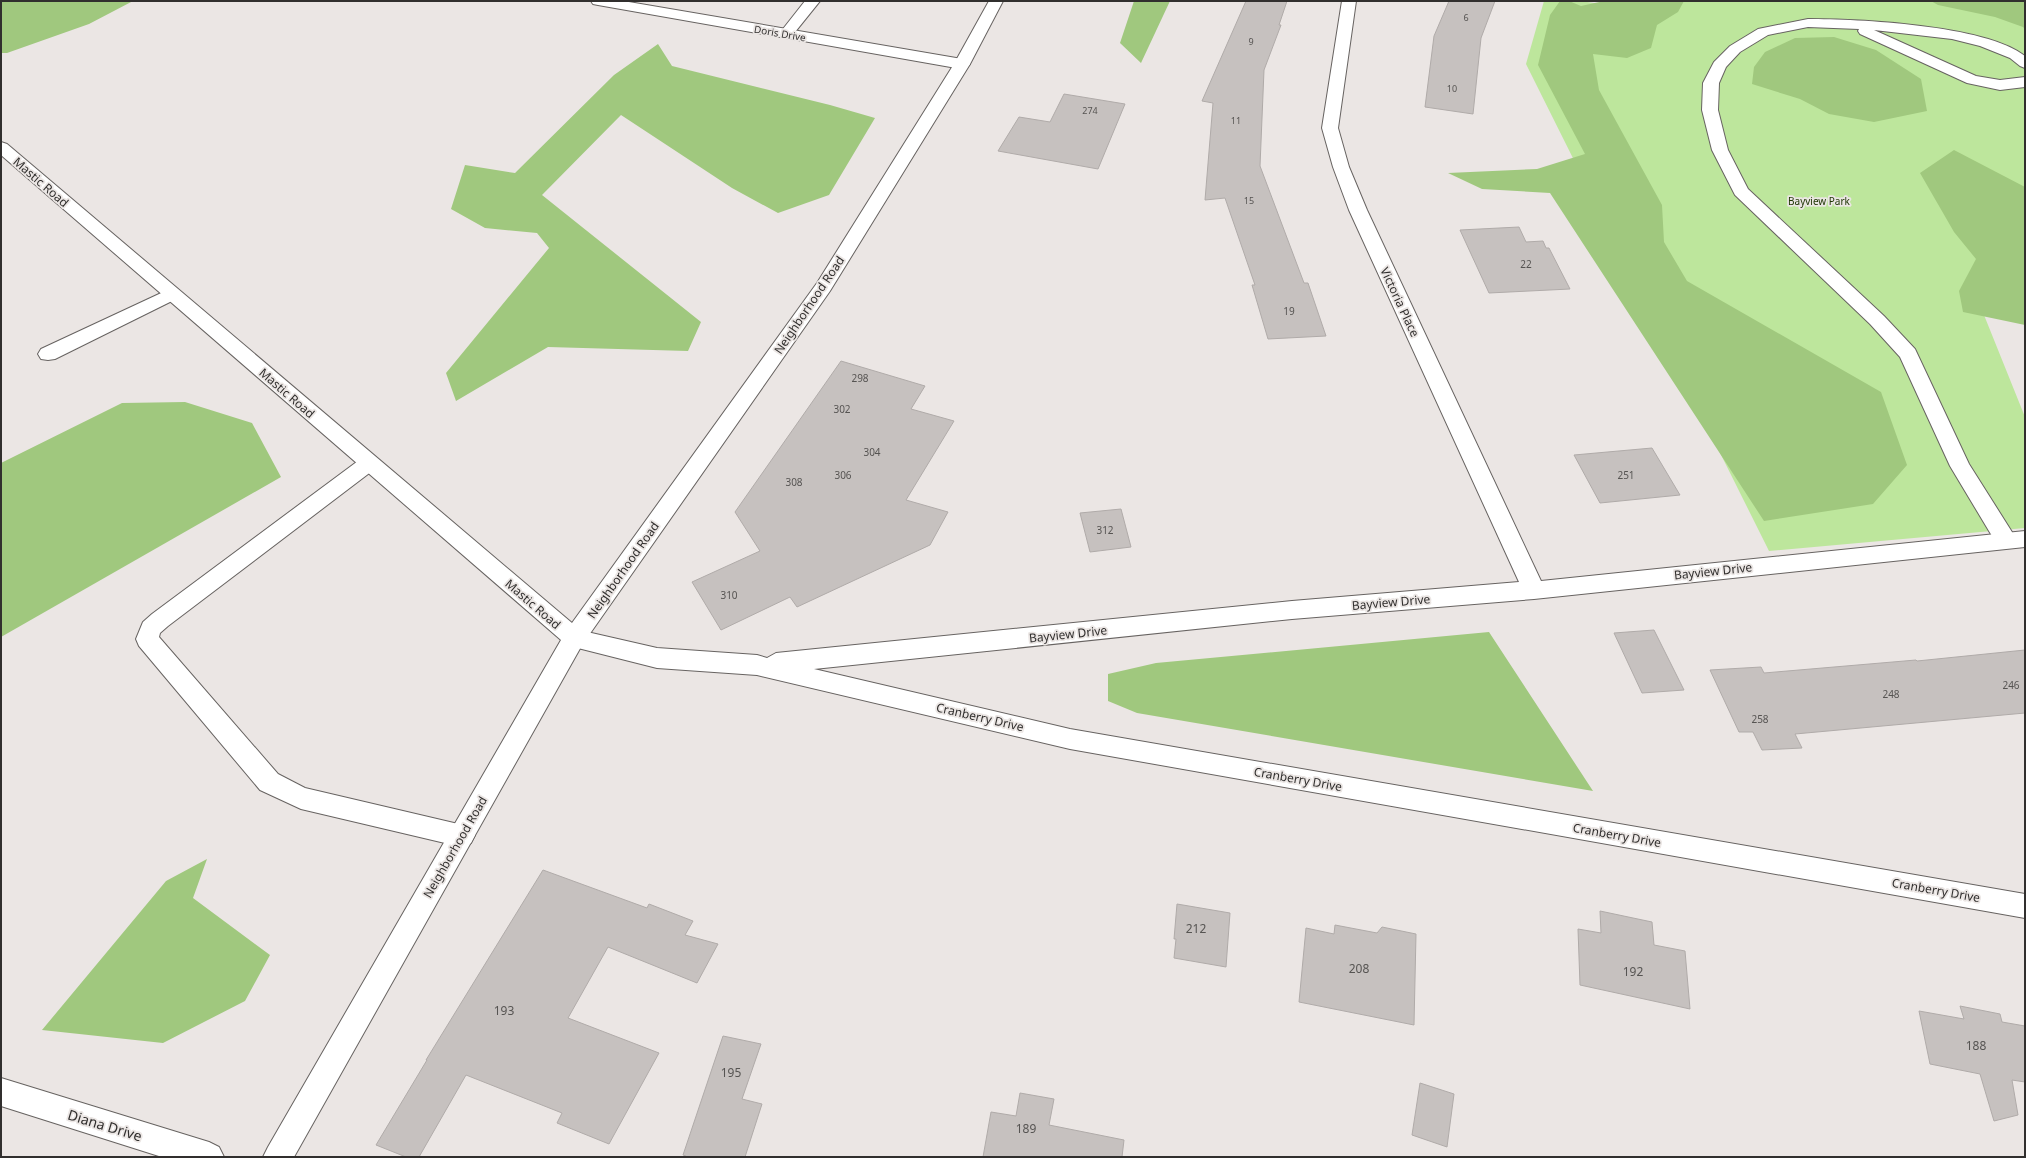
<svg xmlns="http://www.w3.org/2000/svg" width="2026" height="1158" viewBox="0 0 2026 1158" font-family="'Noto Sans',sans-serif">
  <rect width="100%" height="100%" fill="#ebe6e4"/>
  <path fill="#bde69c" d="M 1544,1 L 1581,1 L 1600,4 L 1600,1 L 2025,1 L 2025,321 L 1984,315 L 2025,417 L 2025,528 L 1769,551 L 1526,64 Z"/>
  <path fill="#a0c87e" d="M 1,1 L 133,1 L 89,24 L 7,53 L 1,53 Z
    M 1134,1 L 1170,1 L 1141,63 L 1120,43 Z
    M 1560,1 L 1569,1 L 1581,6 L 1604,1 L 1684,1 L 1678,12 L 1657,25 L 1651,48 L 1627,58 L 1593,54 L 1599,90 L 1662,205 L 1664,242 L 1687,281 L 1881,392 L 1907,465 L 1873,504 L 1764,521 L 1550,193 L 1482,189 L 1448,173 L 1537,169 L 1585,154 L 1538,65 L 1550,15 Z
    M 1931,1 L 2025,1 L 2025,29 L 2023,27 L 1995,17 L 1938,5 Z
    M 1834,37 L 1876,50 L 1921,79 L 1927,111 L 1874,122 L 1829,114 L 1800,99 L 1752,84 L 1754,67 L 1765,52 L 1795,38 Z
    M 658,44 L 672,66 L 830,105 L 875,118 L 829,195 L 778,213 L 732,188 L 621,115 L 542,195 L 701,322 L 688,351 L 548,347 L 456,401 L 446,373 L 549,248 L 537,233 L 485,228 L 451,209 L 465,165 L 515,173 L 614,75 Z
    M 1954,150 L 2025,187 L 2025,325 L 1963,312 L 1959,291 L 1976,259 L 1954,232 L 1920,173 Z
    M 185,402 L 252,423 L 281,477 L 1,637 L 1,463 L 122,403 Z
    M 1489,632 L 1593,791 L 1137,713 L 1108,701 L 1108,674 L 1156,663 Z
    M 207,859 L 193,898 L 270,955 L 245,1001 L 163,1043 L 42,1030 L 166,881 Z"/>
  <path fill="#c6c1bf" stroke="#b0aba9" d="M 1246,1 L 1287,1 L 1279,25 L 1281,25 L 1264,70 L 1260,166 L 1304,283 L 1308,283 L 1326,336 L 1268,339 L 1252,285 L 1255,285 L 1225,198 L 1205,200 L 1213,103 L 1202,101 Z
    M 1449,1 L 1495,1 L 1481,38 L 1473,114 L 1425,107 L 1434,36 Z
    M 1064,94 L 1125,104 L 1098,169 L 998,151 L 1019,117 L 1050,122 Z
    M 1519,227 L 1526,242 L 1543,241 L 1546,248 L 1549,248 L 1570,289 L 1489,293 L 1460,230 Z
    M 841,361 L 925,386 L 911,409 L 954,421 L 906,500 L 948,512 L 930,545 L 797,607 L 790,597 L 721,630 L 692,582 L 760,551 L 735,512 Z
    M 1652,448 L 1680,495 L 1600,503 L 1574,455 Z
    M 1121,509 L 1131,547 L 1090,552 L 1080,513 Z
    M 1654,630 L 1684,690 L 1642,693 L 1614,633 Z
    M 2025,650 L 2025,713 L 1795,734 L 1802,748 L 1762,750 L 1753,732 L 1739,732 L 1710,670 L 1761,667 L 1764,673 L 1916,660 L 1917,661 Z
    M 543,870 L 647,908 L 649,904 L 693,921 L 685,935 L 718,944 L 697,983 L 608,947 L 568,1018 L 659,1053 L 609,1144 L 557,1123 L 562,1113 L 466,1075 L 419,1157 L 406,1157 L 376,1145 L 427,1060 L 426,1060 Z
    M 1177,904 L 1230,913 L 1226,967 L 1174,958 L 1176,939 L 1174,939 Z
    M 1600,911 L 1652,922 L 1654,945 L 1685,951 L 1690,1009 L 1580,985 L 1578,929 L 1601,933 Z
    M 1335,925 L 1377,933 L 1382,927 L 1416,934 L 1414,1025 L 1299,1002 L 1306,928 L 1334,934 Z
    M 1960,1006 L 2000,1014 L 2002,1022 L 2025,1026 L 2025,1082 L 2012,1080 L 2018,1115 L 1994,1121 L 1980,1074 L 1930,1064 L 1919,1011 L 1964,1019 Z
    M 723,1036 L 761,1044 L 742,1099 L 762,1104 L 745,1157 L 686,1157 L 686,1156 L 683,1155 Z
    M 1420,1083 L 1454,1094 L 1447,1147 L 1412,1135 Z
    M 1020,1093 L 1054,1099 L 1049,1125 L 1124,1140 L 1122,1157 L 983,1157 L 991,1112 L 1016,1116 Z"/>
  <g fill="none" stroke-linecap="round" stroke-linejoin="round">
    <g stroke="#676361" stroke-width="2">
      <path id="lane" d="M 805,1 L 820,1 L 791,37 L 781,37 L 779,34 Z
        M 1808,19 C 1858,19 1986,25 2025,56 L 2025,68 L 2020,66 L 2010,58 L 1980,46 L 1952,39 L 1874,30 L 1976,76 L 2000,80 L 2025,77 L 2025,87 L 2000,90 L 1967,83 L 1860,34 L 1858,31 L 1859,29 L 1808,27 L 1768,35 L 1740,52 L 1726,67 L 1719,83 L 1718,110 L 1728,150 L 1748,189 L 1884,316 L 1915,349 L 1969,464 L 2017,540 L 2014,546 L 2006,548 L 1998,546 L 1950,466 L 1900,357 L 1870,324 L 1735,195 L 1712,150 L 1702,110 L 1703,83 L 1714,62 L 1730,46 L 1758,29 Z
        M 172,288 L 178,290 L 181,294 L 178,298 L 55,359 L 48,360 L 41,359 L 38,354 L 41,349 Z
        M 369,456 L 376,458 L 379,463 L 376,468 L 168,626 L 160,633 L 159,637 L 278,774 L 305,788 L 471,827 L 475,835 L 471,843 L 462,847 L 301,809 L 260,790 L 139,646 L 136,639 L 143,622 L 152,614 L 362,458 Z"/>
    </g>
    <g stroke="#676361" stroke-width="2">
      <path id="street" d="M 591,1 L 623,1 L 962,59 L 967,61 L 970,64 L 967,67 L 962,69 L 598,5 L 593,4 Z
        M 1342,1 L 1356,1 L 1338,128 L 1349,167 L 1367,210 L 1541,581 L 2025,531 L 2025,547 L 1534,599 L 1292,619 L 814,669 L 1070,729 L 2025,894 L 2025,918 L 1070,749 L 757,675 L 657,668 L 566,645 L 563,638 L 566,631 L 574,629 L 657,648 L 757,655 L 767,658 L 776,653 L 1292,601 L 1519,582 L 1349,210 L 1333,167 L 1322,128 Z
        M 1,1078 L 209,1142 L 219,1147 L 224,1157 L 162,1157 L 1,1106 Z"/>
    </g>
    <g stroke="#676361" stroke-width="2">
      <path id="secondary" d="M 989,1 L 1003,1 L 970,64 L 830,291 L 582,645 L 294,1157 L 263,1157 L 268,1147 L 561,640 L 1,155 L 1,142 L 7,144 L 572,623 L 817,283 L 954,64 Z"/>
    </g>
    <use href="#lane" fill="#fff" fill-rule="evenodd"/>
    <use href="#street" fill="#fff" fill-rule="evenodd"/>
    <use href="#secondary" fill="#fff" fill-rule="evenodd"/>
  </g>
  <g text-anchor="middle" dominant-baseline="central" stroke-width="3.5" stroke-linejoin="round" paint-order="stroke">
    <g font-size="9" fill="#565452">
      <text x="1466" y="17">6</text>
      <text x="1251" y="41">9</text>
      <text x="1452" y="88">10</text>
      <text x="1090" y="110">274</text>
      <text x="1236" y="120">11</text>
      <text x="1249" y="200">15</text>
    </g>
    <g font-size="10" fill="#312f2e" stroke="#ebe6e4">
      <text transform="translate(780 33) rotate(10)">Doris Drive</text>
    </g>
    <g font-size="10" fill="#1c3400" stroke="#ebe6e4">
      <text x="1819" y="201">Bayview Park</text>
    </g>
    <g font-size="10" fill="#565452">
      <text x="1526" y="264">22</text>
      <text x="1289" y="311">19</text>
      <text x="860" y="378">298</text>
      <text x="842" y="409">302</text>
      <text x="872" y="452">304</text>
      <text x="843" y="475">306</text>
      <text x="1626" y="475">251</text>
      <text x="794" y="482">308</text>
      <text x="1105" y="530">312</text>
      <text x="729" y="595">310</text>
      <text x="2011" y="685">246</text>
      <text x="1891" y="694">248</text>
      <text x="1760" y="719">258</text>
    </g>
    <g font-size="12" fill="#312f2e" stroke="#ebe6e4">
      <text transform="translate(41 182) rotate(41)">Mastic Road</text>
      <text transform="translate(1400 302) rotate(65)">Victoria Place</text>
      <text transform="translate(809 305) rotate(-56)">Neighborhood Road</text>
      <text transform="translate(287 393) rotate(41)">Mastic Road</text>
      <text transform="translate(623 570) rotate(-55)">Neighborhood Road</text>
      <text transform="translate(1713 571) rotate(-6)">Bayview Drive</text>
      <text transform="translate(1391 602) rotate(-5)">Bayview Drive</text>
      <text transform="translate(533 604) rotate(41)">Mastic Road</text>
      <text transform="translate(1068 634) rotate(-6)">Bayview Drive</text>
      <text transform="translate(980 717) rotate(13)">Cranberry Drive</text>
      <text transform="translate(1298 779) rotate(10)">Cranberry Drive</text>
      <text transform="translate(1617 835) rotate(10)">Cranberry Drive</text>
      <text transform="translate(455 847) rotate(-60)">Neighborhood Road</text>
      <text transform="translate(1936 890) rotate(10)">Cranberry Drive</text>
    </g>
    <g font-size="12" fill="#565452">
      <text x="1196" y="928">212</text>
      <text x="1359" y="968">208</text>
      <text x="1633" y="971">192</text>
      <text x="504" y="1010">193</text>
      <text x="1976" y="1045">188</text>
      <text x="731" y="1072">195</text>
      <text x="1026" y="1128">189</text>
    </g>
    <g font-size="14" fill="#312f2e" stroke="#ebe6e4">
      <text transform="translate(105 1125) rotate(17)">Diana Drive</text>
    </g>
  </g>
  <rect width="2026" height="1158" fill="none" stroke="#312f2e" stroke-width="4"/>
</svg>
